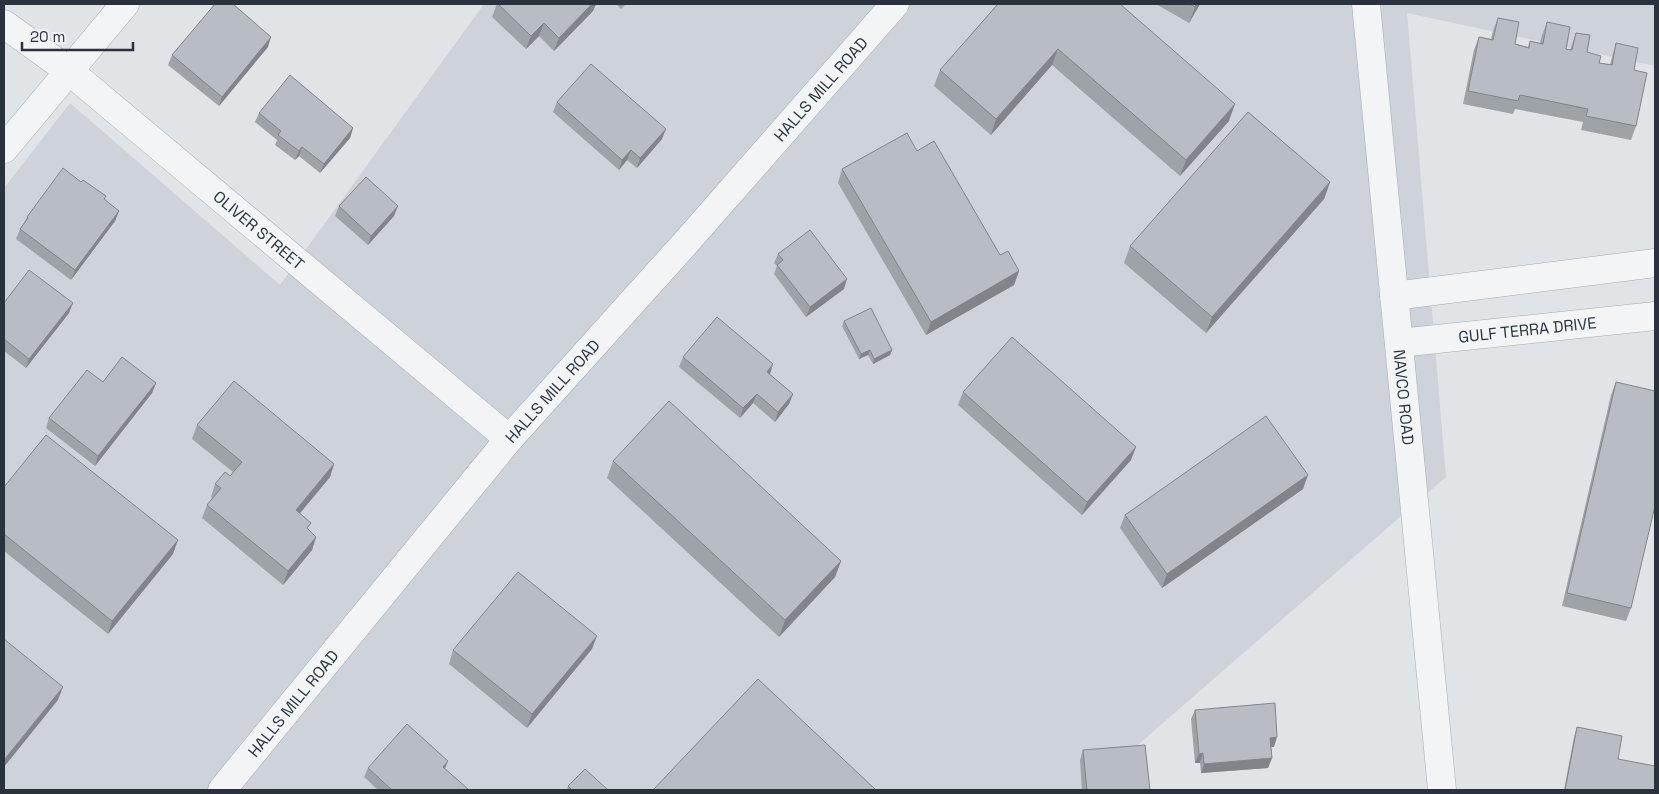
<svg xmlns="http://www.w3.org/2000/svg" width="1659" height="794" viewBox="0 0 1659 794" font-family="'Space Grotesk',sans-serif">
  <rect width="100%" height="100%" fill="#e0e4e7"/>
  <path fill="#ced3d9" d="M 484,4 L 1655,4 L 1655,66 L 1407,13 L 1446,477 L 1086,790 L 4,790 L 4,188 L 70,103 L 280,285 Z"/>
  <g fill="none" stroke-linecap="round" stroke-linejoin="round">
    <g stroke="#a6abb1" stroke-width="29">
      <g id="minor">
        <path id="s1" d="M 1366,4 L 1442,790"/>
        <path id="s2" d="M 4,24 L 69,71 L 509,439"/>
        <path d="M 4,149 L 125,4"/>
        <path d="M 1394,296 L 1655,263"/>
        <path id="s3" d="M 1399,343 L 1655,316"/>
      </g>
    </g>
    <g stroke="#a6abb1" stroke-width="29">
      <g id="tertiary">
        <path id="s4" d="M 222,790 L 509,439 L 689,239 L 895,4"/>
      </g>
    </g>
    <use href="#minor" stroke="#f2f4f6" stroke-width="28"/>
    <use href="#tertiary" stroke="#f2f4f6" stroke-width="28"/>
  </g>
  <path fill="#9ea3a8" d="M 497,4 L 596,4 L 593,11 L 554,51 L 539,36 L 526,49 L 492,17 Z
    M 616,4 L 626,4 L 621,9 Z
    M 998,4 L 1229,121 L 1180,176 L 1052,65 L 991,135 L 934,86 L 940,70 Z
    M 1156,4 L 1200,4 L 1189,23 Z
    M 1498,18 L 1515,44 L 1528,47 L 1530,41 L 1540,43 L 1542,35 L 1547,22 L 1566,49 L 1570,50 L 1576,33 L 1587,52 L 1599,63 L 1610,65 L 1612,57 L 1616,43 L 1634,70 L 1636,126 L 1631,140 L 1581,130 L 1583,122 L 1515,109 L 1513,114 L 1463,104 L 1474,50 L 1479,37 L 1491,39 L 1493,31 Z
    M 268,47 L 219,106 L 168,65 L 172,55 Z
    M 557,102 L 662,139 L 637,168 L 627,160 L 619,170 L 553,112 Z
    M 259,113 L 353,128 L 350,138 L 320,173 L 299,156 L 295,160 L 275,145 L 277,140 L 255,122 Z
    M 917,151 L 1000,255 L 1019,271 L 1014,285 L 926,335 L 838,183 L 842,169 Z
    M 81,182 L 106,196 L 104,200 L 119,211 L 115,221 L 71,280 L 16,239 L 20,229 L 24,223 L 27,217 Z
    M 1330,182 L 1324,199 L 1206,333 L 1124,263 L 1130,246 Z
    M 339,206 L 394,216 L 368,245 L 335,216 Z
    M 778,254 L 844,289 L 806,317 L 774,274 L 777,266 L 774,263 Z
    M 4,303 L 69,313 L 26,368 L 4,351 Z
    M 844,321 L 892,350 L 890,355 L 873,364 L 868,355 L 859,359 L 842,326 Z
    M 683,357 L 769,374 L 793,394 L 789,404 L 775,422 L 753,403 L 740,418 L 679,367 Z
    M 103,382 L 156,383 L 152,393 L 95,466 L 46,428 L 49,418 Z
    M 1616,382 L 1631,608 L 1626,621 L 1562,606 L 1611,395 Z
    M 963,392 L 1131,460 L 1082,515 L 958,405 Z
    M 197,425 L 334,464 L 330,477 L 300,513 L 309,530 L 316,537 L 312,550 L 283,585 L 202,518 L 207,505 L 212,498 L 211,497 L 215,484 L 230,476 L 233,472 L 192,439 Z
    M 613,461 L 841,561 L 835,577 L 779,637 L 607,478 Z
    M 4,487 L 173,554 L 108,634 L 4,551 Z
    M 1303,489 L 1162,588 L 1120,528 L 1125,515 Z
    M 592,649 L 527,728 L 449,664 L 453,650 Z
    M 1195,710 L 1274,747 L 1271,747 L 1272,758 L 1268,768 L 1201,773 L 1200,763 L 1195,763 L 1191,719 Z
    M 1577,727 L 1655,790 L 1564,790 L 1574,737 Z
    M 1083,750 L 1150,790 L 1082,790 L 1080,760 Z
    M 368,768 L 469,790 L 378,790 L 364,777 Z
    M 568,786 L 608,790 L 567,790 Z"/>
  <path fill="#818488" d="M 592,4 L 596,4 L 593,11 L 554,51 L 559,38 Z
    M 1196,4 L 1200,4 L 1189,23 L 1195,7 Z
    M 544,23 L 539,36 L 526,49 L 531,36 Z
    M 271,37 L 268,47 L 219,106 L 222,97 Z
    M 1058,49 L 1052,65 L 991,135 L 996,119 Z
    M 1235,104 L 1229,121 L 1180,176 L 1186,160 Z
    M 353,128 L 350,138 L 320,173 L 324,164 Z
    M 666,129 L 662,139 L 637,168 L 640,158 Z
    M 302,147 L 299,156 L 295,160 L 299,151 Z
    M 631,150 L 627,160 L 619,170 L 622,160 Z
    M 1330,182 L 1324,199 L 1206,333 L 1212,317 Z
    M 398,206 L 394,216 L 368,245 L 371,236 Z
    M 119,211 L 115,221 L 71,280 L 75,270 Z
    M 1019,271 L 1014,285 L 926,335 L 931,322 Z
    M 847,279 L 844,289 L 806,317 L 810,307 Z
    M 73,303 L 69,313 L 26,368 L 29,359 Z
    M 870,350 L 868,355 L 859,359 L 861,354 Z
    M 892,350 L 890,355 L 873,364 L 874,359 Z
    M 773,364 L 770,374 L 763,382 L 767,372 Z
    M 156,383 L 152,393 L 95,466 L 98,456 Z
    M 757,394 L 753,403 L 740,418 L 743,408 Z
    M 793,394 L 789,404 L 775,422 L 778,412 Z
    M 1136,447 L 1131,460 L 1082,515 L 1087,502 Z
    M 334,464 L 330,477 L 291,524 L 296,510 Z
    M 1308,475 L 1303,489 L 1162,588 L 1167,574 Z
    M 316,537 L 312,550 L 283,585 L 288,571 Z
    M 178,540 L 173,554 L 108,634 L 112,621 Z
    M 841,561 L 835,577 L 779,637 L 785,620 Z
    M 597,636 L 592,649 L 527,728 L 532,714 Z
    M 63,687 L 58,700 L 4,767 L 4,760 Z
    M 1277,737 L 1274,747 L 1267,747 L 1270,738 Z
    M 1203,753 L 1200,763 L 1195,763 L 1199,754 Z
    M 1272,758 L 1268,768 L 1201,773 L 1204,764 Z
    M 448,761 L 444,771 L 443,767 Z"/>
  <path fill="#b8bdc3" stroke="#818488" d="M 215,4 L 233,4 L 271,37 L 222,97 L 172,55 Z
    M 498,4 L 592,4 L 559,38 L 544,23 L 531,36 Z
    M 998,4 L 1120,4 L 1235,104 L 1186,160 L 1058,49 L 996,119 L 940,70 Z
    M 1190,4 L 1196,4 L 1195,7 Z
    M 1498,18 L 1519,22 L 1515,44 L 1529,48 L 1530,41 L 1543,44 L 1547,22 L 1570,27 L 1566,49 L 1572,50 L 1576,33 L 1590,35 L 1587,52 L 1601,56 L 1599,63 L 1612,65 L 1616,43 L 1638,48 L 1634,70 L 1647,73 L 1636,126 L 1586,116 L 1588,109 L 1520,95 L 1518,101 L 1468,91 L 1479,37 L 1493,40 Z
    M 591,64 L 666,129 L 640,158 L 631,150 L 622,160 L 557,102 Z
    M 290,75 L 353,128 L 324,164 L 302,147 L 299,151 L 278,135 L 281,131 L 259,113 Z
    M 1248,112 L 1330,182 L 1212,317 L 1130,246 Z
    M 907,133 L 917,151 L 934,141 L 1000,255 L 1008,251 L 1019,271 L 931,322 L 842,169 Z
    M 63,168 L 81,182 L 83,180 L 106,196 L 104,199 L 119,211 L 75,270 L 20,229 L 28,218 L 27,217 Z
    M 366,177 L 398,206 L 371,236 L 339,206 Z
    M 810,230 L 847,279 L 810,307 L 777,265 L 783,260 L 778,254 Z
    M 29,270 L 73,303 L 29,359 L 4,339 L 4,303 Z
    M 871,308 L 892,350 L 874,359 L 870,350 L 861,354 L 844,321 Z
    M 717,317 L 773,364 L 767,372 L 793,394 L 778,412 L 757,394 L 743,408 L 683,357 Z
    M 1012,337 L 1136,447 L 1087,502 L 963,392 Z
    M 122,357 L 156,383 L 98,456 L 49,418 L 87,370 L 103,382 Z
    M 234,381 L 334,464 L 296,510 L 311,523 L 307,528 L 316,537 L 288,571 L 207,505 L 221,488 L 215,484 L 225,472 L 230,476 L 242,462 L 197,425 Z
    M 1616,382 L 1655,391 L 1655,506 L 1631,608 L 1567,593 Z
    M 669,401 L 841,561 L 785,620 L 613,461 Z
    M 1266,416 L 1308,475 L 1167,574 L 1125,515 Z
    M 46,435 L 178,540 L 112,621 L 4,534 L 4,487 Z
    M 518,572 L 597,636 L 532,714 L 453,650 Z
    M 4,639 L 63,687 L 4,760 Z
    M 758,679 L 876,790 L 653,790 Z
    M 1275,703 L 1277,737 L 1270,738 L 1272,758 L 1204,764 L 1203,753 L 1199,754 L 1195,710 Z
    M 407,724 L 448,761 L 443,767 L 469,790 L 392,790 L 368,768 Z
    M 1577,727 L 1622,736 L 1618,759 L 1655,766 L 1655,790 L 1565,790 Z
    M 1145,745 L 1150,790 L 1087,790 L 1083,750 Z
    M 585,769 L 608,790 L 572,790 L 568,786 Z"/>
  <g text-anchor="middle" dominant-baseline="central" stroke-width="4" stroke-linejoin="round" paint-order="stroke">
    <g font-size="16" fill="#2a333d" stroke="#eff2f5">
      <text stroke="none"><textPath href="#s4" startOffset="922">HALLS MILL ROAD</textPath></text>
      <text stroke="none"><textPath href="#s2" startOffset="328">OLIVER STREET</textPath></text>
      <text stroke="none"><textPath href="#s3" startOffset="129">GULF TERRA DRIVE</textPath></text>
      <text stroke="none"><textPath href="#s4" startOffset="518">HALLS MILL ROAD</textPath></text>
      <text stroke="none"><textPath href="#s1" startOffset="395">NAVCO ROAD</textPath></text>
      <text stroke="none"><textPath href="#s4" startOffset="112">HALLS MILL ROAD</textPath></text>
    </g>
  </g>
  <rect width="1659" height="794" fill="none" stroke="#2a333d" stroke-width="10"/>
  <path d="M22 42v8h111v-8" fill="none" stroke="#2a333d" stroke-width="2.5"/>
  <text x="30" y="42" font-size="15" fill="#2a333d" stroke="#eff2f5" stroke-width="4" paint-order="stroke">20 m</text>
</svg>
